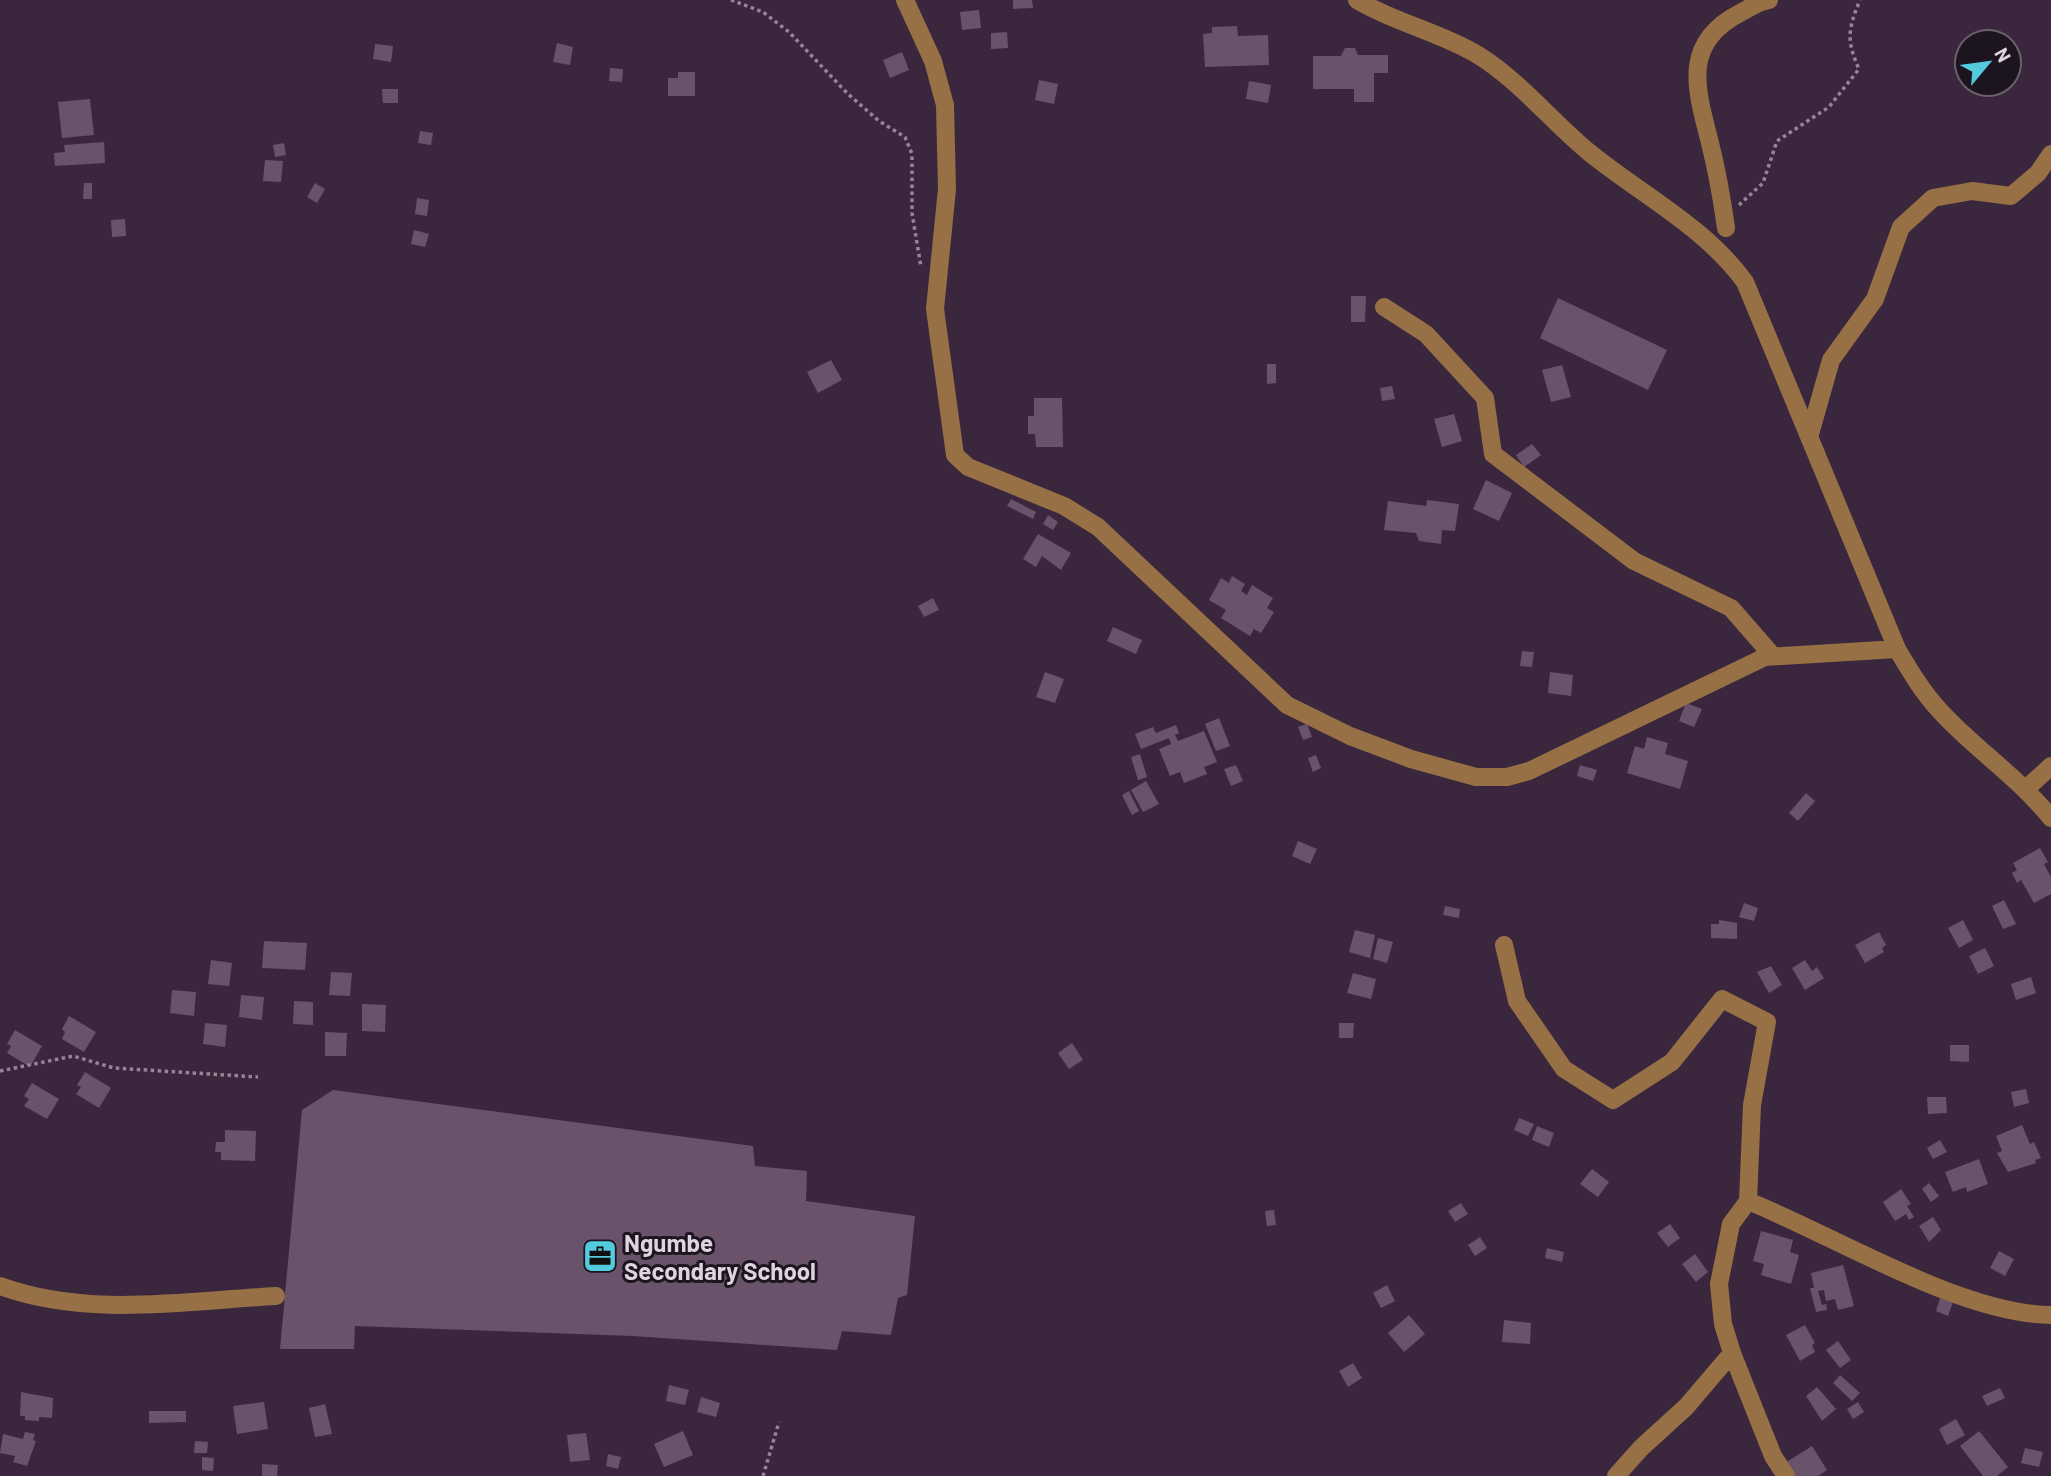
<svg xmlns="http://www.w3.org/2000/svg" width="2051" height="1476" viewBox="0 0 2051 1476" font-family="Barlow,sans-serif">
  <rect width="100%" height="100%" fill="#3a273d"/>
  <path fill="#68536b" d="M 1013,0 L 1032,0 L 1033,8 L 1013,9 Z
    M 979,10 L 981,28 L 962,30 L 960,12 Z
    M 1237,26 L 1238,36 L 1268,35 L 1269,65 L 1205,67 L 1203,34 L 1212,33 L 1212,27 Z
    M 1007,32 L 1008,48 L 991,49 L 991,33 Z
    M 557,43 L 573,47 L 570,65 L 553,62 Z
    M 375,44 L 393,46 L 391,62 L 373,59 Z
    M 1345,48 L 1355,48 L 1358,55 L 1388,55 L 1388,73 L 1374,73 L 1374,102 L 1354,102 L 1354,89 L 1313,89 L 1313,56 L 1341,56 Z
    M 902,52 L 909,70 L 890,78 L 883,60 Z
    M 610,68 L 623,69 L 622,82 L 609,81 Z
    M 678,72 L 695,72 L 695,96 L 668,96 L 668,78 L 678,78 Z
    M 1039,80 L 1058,84 L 1054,104 L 1035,100 Z
    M 1249,81 L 1271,85 L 1268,103 L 1246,99 Z
    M 382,89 L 398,89 L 398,103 L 383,103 Z
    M 90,99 L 94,135 L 62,138 L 58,102 Z
    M 420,131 L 433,133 L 431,145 L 418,143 Z
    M 104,142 L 105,163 L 55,166 L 54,153 L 65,152 L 64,145 Z
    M 284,143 L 286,155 L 275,157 L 273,145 Z
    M 265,160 L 283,161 L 281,182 L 263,181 Z
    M 84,183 L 92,183 L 92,199 L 83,199 Z
    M 315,183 L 325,189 L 317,203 L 307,197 Z
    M 417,198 L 429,200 L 427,216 L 415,214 Z
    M 125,219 L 126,236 L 112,237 L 111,220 Z
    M 414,230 L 429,234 L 425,247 L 411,244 Z
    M 1351,296 L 1366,296 L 1365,322 L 1351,322 Z
    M 1558,298 L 1667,350 L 1648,390 L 1540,338 Z
    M 831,360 L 842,380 L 818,393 L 807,372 Z
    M 1267,364 L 1276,364 L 1276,383 L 1267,384 Z
    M 1562,365 L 1571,397 L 1551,402 L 1542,370 Z
    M 1392,386 L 1395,399 L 1382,401 L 1380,388 Z
    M 1034,398 L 1062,398 L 1063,447 L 1036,447 L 1035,434 L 1028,434 L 1028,416 L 1034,416 Z
    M 1454,414 L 1462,441 L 1442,447 L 1434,419 Z
    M 1532,444 L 1541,455 L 1524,467 L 1516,455 Z
    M 1486,480 L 1512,493 L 1499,521 L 1473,509 Z
    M 1011,499 L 1036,512 L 1033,519 L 1007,506 Z
    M 1427,500 L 1459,504 L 1455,531 L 1442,530 L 1441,544 L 1419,541 L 1416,533 L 1384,530 L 1388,501 L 1426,506 Z
    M 1048,515 L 1058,522 L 1053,530 L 1043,524 Z
    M 1038,534 L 1071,553 L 1061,570 L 1042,556 L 1036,567 L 1023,559 Z
    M 1232,576 L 1245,584 L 1241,591 L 1247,595 L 1252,585 L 1273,598 L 1267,608 L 1274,612 L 1261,633 L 1254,629 L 1250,636 L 1221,618 L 1226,610 L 1209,600 L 1221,578 L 1229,583 Z
    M 933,598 L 939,610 L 924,617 L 918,606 Z
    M 1113,627 L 1142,640 L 1136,654 L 1107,641 Z
    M 1522,651 L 1534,652 L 1532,667 L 1520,666 Z
    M 1045,672 L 1064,679 L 1055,703 L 1036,697 Z
    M 1550,672 L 1573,675 L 1571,696 L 1548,693 Z
    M 1686,703 L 1702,709 L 1694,727 L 1679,721 Z
    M 1219,718 L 1230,746 L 1216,751 L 1205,724 Z
    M 1307,724 L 1312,737 L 1303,740 L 1298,727 Z
    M 1176,725 L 1179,733 L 1175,735 L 1178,741 L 1204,731 L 1217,762 L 1204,767 L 1207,774 L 1184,783 L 1180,772 L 1170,776 L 1159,749 L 1171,744 L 1169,738 L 1141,749 L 1135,734 L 1153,727 L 1156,733 Z
    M 1647,737 L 1668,743 L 1665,754 L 1688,761 L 1680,789 L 1627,773 L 1635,746 L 1644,749 Z
    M 1140,754 L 1147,777 L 1138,780 L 1131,757 Z
    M 1316,755 L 1321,768 L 1313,772 L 1308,758 Z
    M 1236,765 L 1243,781 L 1231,786 L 1224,769 Z
    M 1580,765 L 1597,770 L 1593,781 L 1577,776 Z
    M 1146,781 L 1159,804 L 1143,812 L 1131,790 Z
    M 1129,791 L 1139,811 L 1132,815 L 1122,795 Z
    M 1806,793 L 1815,801 L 1798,821 L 1789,813 Z
    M 1298,841 L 1317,849 L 1310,864 L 1292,856 Z
    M 2040,848 L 2048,862 L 2044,864 L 2051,877 L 2051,894 L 2034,903 L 2021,880 L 2017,883 L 2012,873 L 2017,870 L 2013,863 Z
    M 2004,900 L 2016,924 L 2003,929 L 1992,906 Z
    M 1744,903 L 1758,908 L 1754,921 L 1739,917 Z
    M 1445,906 L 1460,909 L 1459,918 L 1443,915 Z
    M 1719,920 L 1737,923 L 1737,939 L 1711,938 L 1711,924 L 1719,924 Z
    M 1963,920 L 1973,940 L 1959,948 L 1948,928 Z
    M 1355,930 L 1375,935 L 1370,958 L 1349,952 Z
    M 1879,932 L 1886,945 L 1882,948 L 1884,952 L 1865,963 L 1855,945 Z
    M 1378,938 L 1393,942 L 1387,963 L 1373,959 Z
    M 264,941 L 307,943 L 305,970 L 262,968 Z
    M 1985,948 L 1994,966 L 1978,974 L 1969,956 Z
    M 211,960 L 232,963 L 229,986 L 208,984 Z
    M 1805,960 L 1812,971 L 1817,967 L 1824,978 L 1805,990 L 1792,968 Z
    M 1771,966 L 1782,985 L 1769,993 L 1757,972 Z
    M 331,972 L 352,973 L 350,996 L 329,995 Z
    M 1353,973 L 1376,979 L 1371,999 L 1347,993 Z
    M 2031,977 L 2036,993 L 2016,1000 L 2011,984 Z
    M 172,990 L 196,992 L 194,1016 L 170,1013 Z
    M 241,995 L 264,997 L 262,1020 L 239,1017 Z
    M 294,1001 L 313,1002 L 313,1025 L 293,1024 Z
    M 362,1004 L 386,1005 L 385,1032 L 362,1031 Z
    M 69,1016 L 96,1032 L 84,1052 L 62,1039 L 65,1032 L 62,1029 Z
    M 205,1023 L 227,1025 L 225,1047 L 203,1044 Z
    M 1339,1023 L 1354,1023 L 1353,1038 L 1339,1038 Z
    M 15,1030 L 42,1046 L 30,1067 L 7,1053 L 11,1046 L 7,1044 Z
    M 325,1032 L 347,1033 L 346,1056 L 325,1056 Z
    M 1072,1043 L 1083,1060 L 1069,1069 L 1058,1053 Z
    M 1950,1045 L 1969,1045 L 1969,1062 L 1950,1061 Z
    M 85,1072 L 111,1088 L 99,1108 L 76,1094 L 81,1087 L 77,1085 Z
    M 32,1083 L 59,1099 L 47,1119 L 24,1106 L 29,1099 L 24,1096 Z
    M 2026,1089 L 2029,1103 L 2014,1107 L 2011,1092 Z
    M 333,1090 L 753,1146 L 755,1166 L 807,1171 L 806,1201 L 915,1216 L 907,1295 L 898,1298 L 891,1335 L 842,1331 L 837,1350 L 633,1336 L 355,1326 L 354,1349 L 280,1349 L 302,1110 Z
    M 1927,1097 L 1946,1097 L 1947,1113 L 1928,1114 Z
    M 1519,1118 L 1534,1124 L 1528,1136 L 1514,1130 Z
    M 2022,1125 L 2030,1144 L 2034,1142 L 2041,1158 L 2035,1160 L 2036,1163 L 2008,1172 L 1997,1153 L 2002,1151 L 1996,1136 Z
    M 1537,1126 L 1554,1133 L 1549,1147 L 1532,1140 Z
    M 225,1130 L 256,1131 L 255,1161 L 221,1160 L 221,1152 L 215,1152 L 216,1142 L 225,1142 Z
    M 1940,1140 L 1947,1152 L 1933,1159 L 1927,1148 Z
    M 1979,1159 L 1988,1184 L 1967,1192 L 1966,1187 L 1953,1192 L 1945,1172 Z
    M 1592,1169 L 1609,1182 L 1598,1197 L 1580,1184 Z
    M 1929,1183 L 1939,1196 L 1931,1202 L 1922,1189 Z
    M 1901,1189 L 1911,1204 L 1907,1206 L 1914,1217 L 1909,1220 L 1906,1214 L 1895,1221 L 1883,1202 Z
    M 1461,1203 L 1468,1214 L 1455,1222 L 1448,1211 Z
    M 1274,1210 L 1276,1225 L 1267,1226 L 1265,1211 Z
    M 1933,1217 L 1941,1230 L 1929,1242 L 1919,1226 Z
    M 1670,1224 L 1680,1238 L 1668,1247 L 1657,1233 Z
    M 1761,1231 L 1793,1240 L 1790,1252 L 1799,1255 L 1791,1284 L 1761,1275 L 1764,1264 L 1753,1261 Z
    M 1480,1237 L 1487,1248 L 1475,1256 L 1468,1245 Z
    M 1547,1248 L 1564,1252 L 1562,1262 L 1545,1258 Z
    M 1999,1251 L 2014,1259 L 2005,1276 L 1990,1268 Z
    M 1695,1254 L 1708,1272 L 1696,1282 L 1682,1264 Z
    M 1843,1265 L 1854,1306 L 1838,1310 L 1835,1299 L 1826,1301 L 1824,1290 L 1818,1291 L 1822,1305 L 1826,1304 L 1827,1310 L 1816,1312 L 1810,1288 L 1814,1288 L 1811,1273 Z
    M 1387,1285 L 1395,1301 L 1381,1308 L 1373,1293 Z
    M 1940,1298 L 1953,1302 L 1948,1316 L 1936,1311 Z
    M 1409,1315 L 1425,1334 L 1404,1352 L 1388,1333 Z
    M 1504,1320 L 1531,1323 L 1530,1344 L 1502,1342 Z
    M 1805,1325 L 1815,1343 L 1812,1345 L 1815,1352 L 1800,1361 L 1786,1335 Z
    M 1838,1341 L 1851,1360 L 1840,1368 L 1826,1350 Z
    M 1353,1363 L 1362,1378 L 1348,1387 L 1339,1371 Z
    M 1840,1375 L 1860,1393 L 1852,1401 L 1833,1383 Z
    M 669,1385 L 689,1390 L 685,1405 L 666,1401 Z
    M 1817,1387 L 1836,1409 L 1822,1421 L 1806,1396 Z
    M 2000,1388 L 2005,1398 L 1987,1406 L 1982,1396 Z
    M 21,1392 L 53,1398 L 52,1418 L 39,1417 L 39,1421 L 25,1420 L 25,1416 L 20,1416 Z
    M 701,1397 L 720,1403 L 716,1417 L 697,1412 Z
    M 264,1402 L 268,1429 L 237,1434 L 233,1406 Z
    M 1858,1402 L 1864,1412 L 1853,1419 L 1847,1409 Z
    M 325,1404 L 332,1434 L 315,1437 L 309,1408 Z
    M 149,1411 L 186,1411 L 186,1422 L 149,1423 Z
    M 1956,1419 L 1965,1435 L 1947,1445 L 1939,1429 Z
    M 683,1431 L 693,1455 L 664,1467 L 654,1444 Z
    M 1979,1431 L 2008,1467 L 1997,1476 L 1983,1476 L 1960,1446 Z
    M 25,1432 L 35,1434 L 33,1440 L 36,1441 L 27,1466 L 13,1462 L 15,1456 L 0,1453 L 3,1434 L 23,1439 Z
    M 586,1433 L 590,1460 L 570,1462 L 567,1435 Z
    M 195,1441 L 208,1442 L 207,1453 L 194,1453 Z
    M 1812,1446 L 1827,1470 L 1818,1476 L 1794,1476 L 1785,1463 Z
    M 2025,1448 L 2043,1452 L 2039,1467 L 2021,1463 Z
    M 608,1454 L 621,1457 L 618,1469 L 606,1466 Z
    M 202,1457 L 214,1458 L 213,1471 L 202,1470 Z
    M 262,1464 L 278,1465 L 277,1476 L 262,1476 Z"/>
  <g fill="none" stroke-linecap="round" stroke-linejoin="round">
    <path stroke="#958597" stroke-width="3.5" stroke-dasharray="3.5 3.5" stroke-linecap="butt" d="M 731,0 L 763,12 L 789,32 L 848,94 L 879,121 L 905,137 L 912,154 L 912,213 L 921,267
      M 1739,205 L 1763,183 L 1777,141 L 1829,107 L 1859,69 C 1846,40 1848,29 1860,0
      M 0,1071 L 73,1056 L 114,1068 L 258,1077
      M 763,1476 L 779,1422"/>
    <path stroke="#987045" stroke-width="18" d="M 905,0 L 933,61 L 945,105 L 947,189 L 935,309 L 955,455 L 968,467 L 1064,506 L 1098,527 L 1287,705 L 1350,736 L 1411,759 L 1476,777 L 1507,777 L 1529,771 L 1765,657 L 1897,649
      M 1357,0 C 1395,23 1440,32 1478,55 C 1520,81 1552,122 1590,153 C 1642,195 1705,227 1745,282 L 1897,649 C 1910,671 1923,693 1941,712 C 1976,750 2017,776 2051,818
      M 1726,228 C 1722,199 1717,171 1710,143 C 1697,91 1680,44 1740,13 C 1750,8 1759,1 1769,0
      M 1384,307 L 1426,334 L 1485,398 L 1493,454 L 1634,561 L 1731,608 L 1772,655
      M 1810,434 L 1831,360 L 1875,299 L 1901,227 L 1933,198 L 1972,191 L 2011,196 L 2038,173 L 2051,154
      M 2027,788 L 2051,766
      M 1504,945 L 1517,1001 L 1564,1069 L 1613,1100 L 1672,1062 L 1722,999 L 1767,1022 L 1752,1105 L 1748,1201 L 1731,1224 L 1719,1284 L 1723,1324 L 1732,1353 L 1773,1456 L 1786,1476
      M 1748,1201 C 1835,1236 1960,1314 2051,1315
      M 0,1286 C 87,1318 185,1301 276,1296
      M 1616,1476 L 1641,1448 L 1686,1407 L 1732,1353"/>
  </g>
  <defs>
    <g id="office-square" transform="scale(1.75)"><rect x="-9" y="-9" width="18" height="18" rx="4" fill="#54cade" stroke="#1c141e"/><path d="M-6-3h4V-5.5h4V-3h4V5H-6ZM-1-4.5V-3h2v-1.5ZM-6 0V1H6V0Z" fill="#111"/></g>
  </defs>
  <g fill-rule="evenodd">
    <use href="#office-square" x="600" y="1256"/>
  </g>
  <g text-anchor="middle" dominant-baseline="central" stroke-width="6" stroke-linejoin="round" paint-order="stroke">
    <g font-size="24" font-weight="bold" fill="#dfd3e1" stroke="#1c141e" text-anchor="start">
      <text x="624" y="1242">Ngumbe<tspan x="624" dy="28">Secondary School</tspan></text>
    </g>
  </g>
  <g transform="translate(1988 63) rotate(61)"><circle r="33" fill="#1c141e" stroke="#6a606c" stroke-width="2"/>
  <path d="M0-5L12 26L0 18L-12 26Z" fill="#54cade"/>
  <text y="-10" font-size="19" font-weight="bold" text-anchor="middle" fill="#dfd3e1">N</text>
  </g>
</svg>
